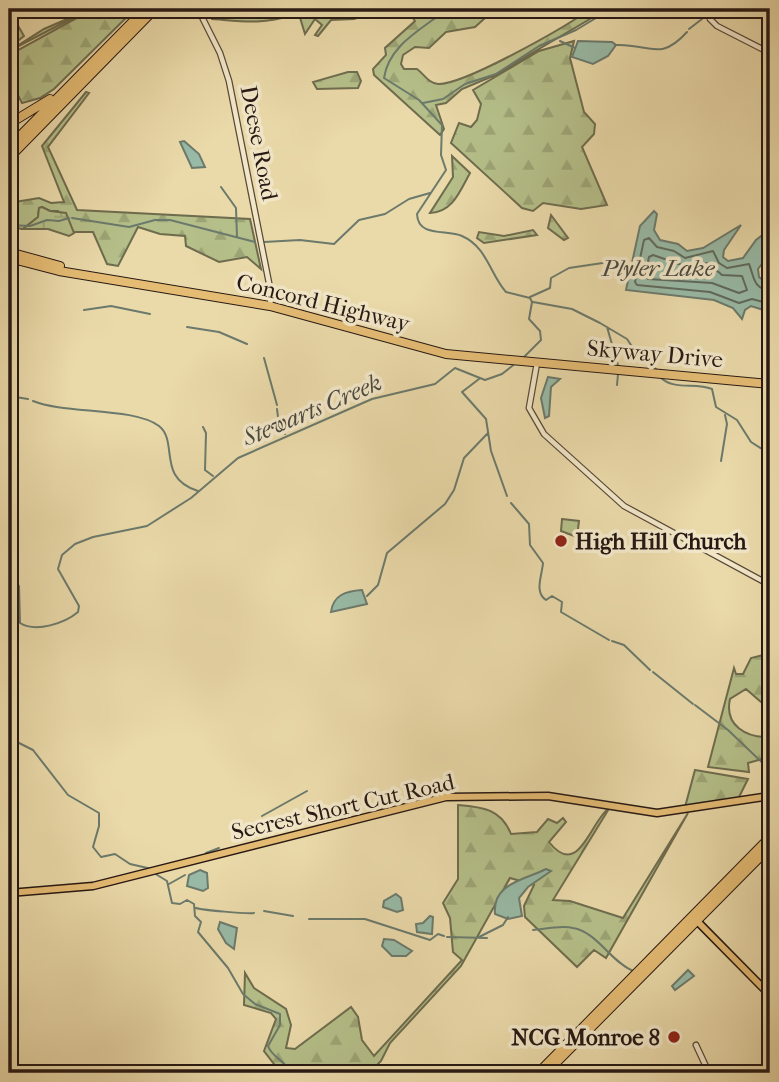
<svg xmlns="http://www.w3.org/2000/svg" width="779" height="1082" viewBox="0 0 779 1082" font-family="'IM FELL French Canon',serif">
  <defs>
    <pattern id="forest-firs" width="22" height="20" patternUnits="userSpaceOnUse" patternTransform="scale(1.75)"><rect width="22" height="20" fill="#b5bf89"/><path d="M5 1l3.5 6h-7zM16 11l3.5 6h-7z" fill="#9ca475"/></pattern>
    <pattern id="wetland-marsh" width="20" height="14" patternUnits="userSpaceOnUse" patternTransform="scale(1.75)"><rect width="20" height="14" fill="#b5bf89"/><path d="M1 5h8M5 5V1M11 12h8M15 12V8" fill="none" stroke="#9ca475"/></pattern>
    <pattern id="cemetery-stones" width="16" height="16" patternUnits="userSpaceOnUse" patternTransform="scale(1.75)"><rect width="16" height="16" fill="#b5bf89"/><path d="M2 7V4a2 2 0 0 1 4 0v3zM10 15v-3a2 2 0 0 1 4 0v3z" fill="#9ca475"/></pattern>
  </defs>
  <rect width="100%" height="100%" fill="#ead9a9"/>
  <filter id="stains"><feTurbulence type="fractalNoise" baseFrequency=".00286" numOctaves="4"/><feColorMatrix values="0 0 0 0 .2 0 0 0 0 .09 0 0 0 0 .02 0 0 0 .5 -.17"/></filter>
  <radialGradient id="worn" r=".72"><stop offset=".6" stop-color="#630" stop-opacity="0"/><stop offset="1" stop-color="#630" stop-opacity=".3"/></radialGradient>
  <path fill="url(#forest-firs)" stroke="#6e6c4e" stroke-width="2" d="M 93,9 L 135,9 L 54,89 L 40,98 L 22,103 L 9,78 L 9,55 Z
    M 210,9 L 286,9 L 291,15 C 264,25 240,21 212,19 Z
    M 313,9 L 383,9 L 354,19 L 331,20 L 318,36 L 315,35 L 322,25 L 315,19 L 305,34 L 298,11 Z
    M 406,9 L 465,9 L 472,13 L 479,9 L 495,9 L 475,27 L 446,32 L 429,48 L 415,47 L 403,55 L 401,64 L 404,69 L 417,69 C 424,74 428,83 438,84 C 464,85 563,28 586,12 L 590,19 L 493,76 L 462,89 L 446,103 L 436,105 L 444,129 L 440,135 L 374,75 L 373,69 L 386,55 L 385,48 L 415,21 Z
    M 88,10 L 9,51 L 44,29 Z
    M 17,24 L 24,36 L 9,48 L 9,29 Z
    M 574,41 L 570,58 L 584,112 L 595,124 L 594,134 L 582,147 L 607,205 L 581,209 L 543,203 L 533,211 L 522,208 L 451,143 L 459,123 L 471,127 L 477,120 L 481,104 L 473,90 L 539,51 Z
    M 348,72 L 357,72 L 361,81 L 358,88 L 317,89 L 313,82 Z
    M 86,92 L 89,93 L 48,147 L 77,210 L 250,219 L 261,269 L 247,257 L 219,262 L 186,246 L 185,236 L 160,234 L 138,227 L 118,266 L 107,264 L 93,232 L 74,232 L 58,211 L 50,211 L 42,207 L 39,208 L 38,217 L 23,229 L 16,228 L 13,235 L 9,234 L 10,199 L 15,202 L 39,198 L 51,203 L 64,202 L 42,146 Z
    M 452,156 L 470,173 C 460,191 453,212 430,213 L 453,177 Z
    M 551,215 L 568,238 L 564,240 L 548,228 Z
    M 533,230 L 537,235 L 484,243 L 477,238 L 479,232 L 504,236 Z
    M 767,654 L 770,657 L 770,703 L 761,702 L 746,689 L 730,699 C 724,726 747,738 770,737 L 770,746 L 765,747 L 766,758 L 748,763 L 749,772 L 708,767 L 734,668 L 736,674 L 743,674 L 751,658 Z
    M 695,770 L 748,779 L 738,799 L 685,807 Z
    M 458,805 C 483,807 501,809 511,834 L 537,832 L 548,819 L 557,823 L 563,818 L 566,822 L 549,842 C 579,880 590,821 610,807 L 553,900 L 570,901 L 623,918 L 688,813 L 606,958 L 594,950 L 577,967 L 525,917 L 524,906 L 534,885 L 510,878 L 461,966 L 390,1043 L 381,1061 L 369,1073 L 281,1073 L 264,1051 L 276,1019 L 271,1013 L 244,1005 L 245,973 L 254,988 L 286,1009 L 291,1025 L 286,1048 L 295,1049 L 351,1007 L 358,1017 L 362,1040 L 374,1056 L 462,960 L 453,952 L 450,918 L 443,903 L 458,879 Z"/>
  <path fill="url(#wetland-marsh)" stroke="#6e6c4e" stroke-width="2" d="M 42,207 L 50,211 L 66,213 L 74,233 L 69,236 L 48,229 L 23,229 L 38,217 L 39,208 Z"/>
  <path fill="url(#cemetery-stones)" stroke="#6e6c4e" stroke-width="2" d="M 562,519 L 579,521 L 577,537 L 561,531 Z"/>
  <path fill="#98baa6" stroke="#6b7a6c" stroke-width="2" d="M 578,41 L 612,42 L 616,45 L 608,56 L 593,64 L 572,57 Z
    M 184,141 L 199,154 L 205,167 L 192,168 L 180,142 Z
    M 654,211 L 657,214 L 654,230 L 660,240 L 678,244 L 687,251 L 703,248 L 741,225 L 724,250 L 723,257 L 728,261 L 743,258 L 756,240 L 770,229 L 768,256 L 758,269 L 759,277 L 770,286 L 770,312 L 751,306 L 745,310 L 742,319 L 733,308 L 714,300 L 626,290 L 640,226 Z
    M 548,377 L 560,379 L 551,387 L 549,416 L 545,418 L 541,398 Z
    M 362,590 L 367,604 L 331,612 C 333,595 346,591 362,590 Z
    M 546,869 L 551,871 L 528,887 L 519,898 L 522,916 L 508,919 L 495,914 C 492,883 525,880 546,869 Z
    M 200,870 L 207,873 L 208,888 L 203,891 L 187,886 L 189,875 Z
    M 396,894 L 401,898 L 403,910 L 397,912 L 383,907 L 384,901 Z
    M 430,916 L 433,917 L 432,934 L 417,932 L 416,924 L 423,923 Z
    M 220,922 L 237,928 L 234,949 L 226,943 L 218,929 Z
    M 384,939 L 394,940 L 412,951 L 406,956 L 392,956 L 382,946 Z
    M 688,970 L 694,976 L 675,990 L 672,986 Z"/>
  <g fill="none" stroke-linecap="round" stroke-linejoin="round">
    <path stroke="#606a5d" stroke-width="2" d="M 653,255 L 685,266 L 708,263 L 722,275 L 742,276 L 747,290 L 739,293 L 712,283 L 648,279 L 645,275 L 649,257 Z
      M 770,291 C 753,289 754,276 749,264 L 727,268 L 719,263 L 713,251 L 685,258 L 674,251 L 657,247 L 649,238 L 644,240 L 635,282 L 637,285 L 710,292 L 739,303 L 752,299 L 770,304"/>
    <path stroke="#6b7a6c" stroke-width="2" d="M 447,9 C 423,29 389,44 384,78 L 419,100 L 442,125 L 441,155 L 446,170 L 417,214 C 418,238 447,229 462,236 C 487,247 490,274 506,292 L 530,298 L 532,302 L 529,319 L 540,331 L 541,340 L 523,358
      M 712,11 L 713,9
      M 213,17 L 283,18 L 313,11 L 339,12 L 360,9
      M 703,17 L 706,13
      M 689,29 L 702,19
      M 560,41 L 575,48
      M 615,45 C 649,43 659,63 687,32
      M 423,103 L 443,99 L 465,84 L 496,74 L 539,46 L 576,30 L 611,9
      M 221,187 L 236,208 L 237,237
      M 72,218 L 129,227 L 155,220 L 170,220 L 255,242
      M 9,225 L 30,226 L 47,220 L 59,221 L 69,218
      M 264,242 L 300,240 L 334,244 L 359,220 L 385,214 L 409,199 L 430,193
      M 530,297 L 550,288 L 551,278 L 569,268 L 616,261 L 633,265
      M 533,302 L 572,309 L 600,323 L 627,339 L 635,351 L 656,369
      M 84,310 L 111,306 L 150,314
      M 187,327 L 219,332 L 247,344
      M 607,327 L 618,365
      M 264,358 L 277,405
      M 660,377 C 674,391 695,382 712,389 L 716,407 L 737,420 L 751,442 L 770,454
      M 479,379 L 462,392 L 486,419 L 491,451 L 507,496
      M 617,385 L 618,374
      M 9,396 L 28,399
      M 33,401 C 64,414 134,407 159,426 C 179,442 156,478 198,491
      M 277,409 L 279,425 L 285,434
      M 203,427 L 206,433 L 205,470 L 213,476
      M 721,461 L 727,424 L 725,415
      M 511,503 L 529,524 L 530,545 L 543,563 C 542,576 534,592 546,600 L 552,596 L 562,602 L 561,612 L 609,640
      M 9,578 L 15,580 L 19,586 L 20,623 C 36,633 65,623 78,612 L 79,606 L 58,569 L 62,555 L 75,544 L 93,537 L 147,526 L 191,498 L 238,458 L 372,399 L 435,384 L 455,368 L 485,380 L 502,374 L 516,363
      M 367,596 L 378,585 L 387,553 L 445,504 L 454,490 L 464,458 L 488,433
      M 612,641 L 624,645 L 650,670
      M 653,672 L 693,704
      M 695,705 L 728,730 L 770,770
      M 9,738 L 33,750 L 68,795 L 99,813 L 99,826 L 93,847 L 101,857 L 115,854 L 130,864 L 152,869
      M 262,816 L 307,791
      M 206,853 L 219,848
      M 154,873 L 167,881 L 172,903 L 180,904 L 187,900 L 194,904 L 195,916 L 201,922 L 198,932 L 228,968 L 243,994 L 255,1004 L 280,1014 L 280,1025 L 268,1046 C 273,1059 285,1059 290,1073
      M 169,884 L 185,875
      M 196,908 C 201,910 247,914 254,913
      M 264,911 L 293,916
      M 309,919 L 365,919 L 430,940 L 438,934 L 444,936
      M 533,930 C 545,929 561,925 573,928 C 597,932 610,961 633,971
      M 447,937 L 487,938
      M 479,937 L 503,925 L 508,917"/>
    <g stroke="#584939" stroke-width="7">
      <path id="minor" d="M 198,9 L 220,53 L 229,81 L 271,293 L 270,306
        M 709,9 L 710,19 L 717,26 L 770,53
        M 537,363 L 529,408 L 544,434 L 624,506 L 770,585
        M 696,1045 L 709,1073"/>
    </g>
    <g stroke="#271914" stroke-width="9">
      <path id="major" d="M 9,893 L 93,886 L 446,797 L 548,796 L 657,813 L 770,796
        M 696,920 L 770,995"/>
    </g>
    <g stroke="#271914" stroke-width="10">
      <path id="highway" d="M 9,124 L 50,99
        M 9,147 L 145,9
        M 9,158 L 155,9
        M 9,252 L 60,266
        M 9,258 L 59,271 L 270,306 L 446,354 L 770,384
        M 538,1073 L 770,837
        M 546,1073 L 770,847"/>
    </g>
    <use href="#minor" stroke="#f1e6c7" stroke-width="4.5"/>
    <use href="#major" stroke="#e5bc74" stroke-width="6"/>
    <use href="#highway" stroke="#e5bc74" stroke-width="8"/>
  </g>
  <g fill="#8f2418" stroke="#f1e6c7" stroke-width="2.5">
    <circle cx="561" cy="541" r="7"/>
    <circle cx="674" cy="1037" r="7"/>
  </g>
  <g text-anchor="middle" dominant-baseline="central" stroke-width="7" stroke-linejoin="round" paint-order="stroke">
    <g font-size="23" fill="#271914" stroke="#f1e6c7">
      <text transform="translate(259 143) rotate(79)">Deese Road</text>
      <text transform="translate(323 303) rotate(14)">Concord Highway</text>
      <text transform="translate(655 354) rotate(5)">Skyway Drive</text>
      <text transform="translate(343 807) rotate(-13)">Secrest Short Cut Road</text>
    </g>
    <g font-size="23" font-weight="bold" fill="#271914" stroke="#f1e6c7" text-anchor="start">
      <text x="575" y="541">High Hill Church</text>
      <text x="660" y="1037" text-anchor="end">NCG Monroe 8</text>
    </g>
    <g font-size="24" font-style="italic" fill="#494940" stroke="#f1e6c7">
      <text x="658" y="268">Plyler Lake</text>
      <text transform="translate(312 410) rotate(-23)">Stewarts Creek</text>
    </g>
  </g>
  <rect width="779" height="1082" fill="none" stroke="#ead9a9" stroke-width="35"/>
  <rect x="10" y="10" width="758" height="1061" fill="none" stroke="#271914" stroke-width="3.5"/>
  <rect x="18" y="18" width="744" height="1047" fill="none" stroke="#271914" stroke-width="2"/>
  <rect width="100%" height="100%" filter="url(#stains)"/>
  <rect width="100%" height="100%" fill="url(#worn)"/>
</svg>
